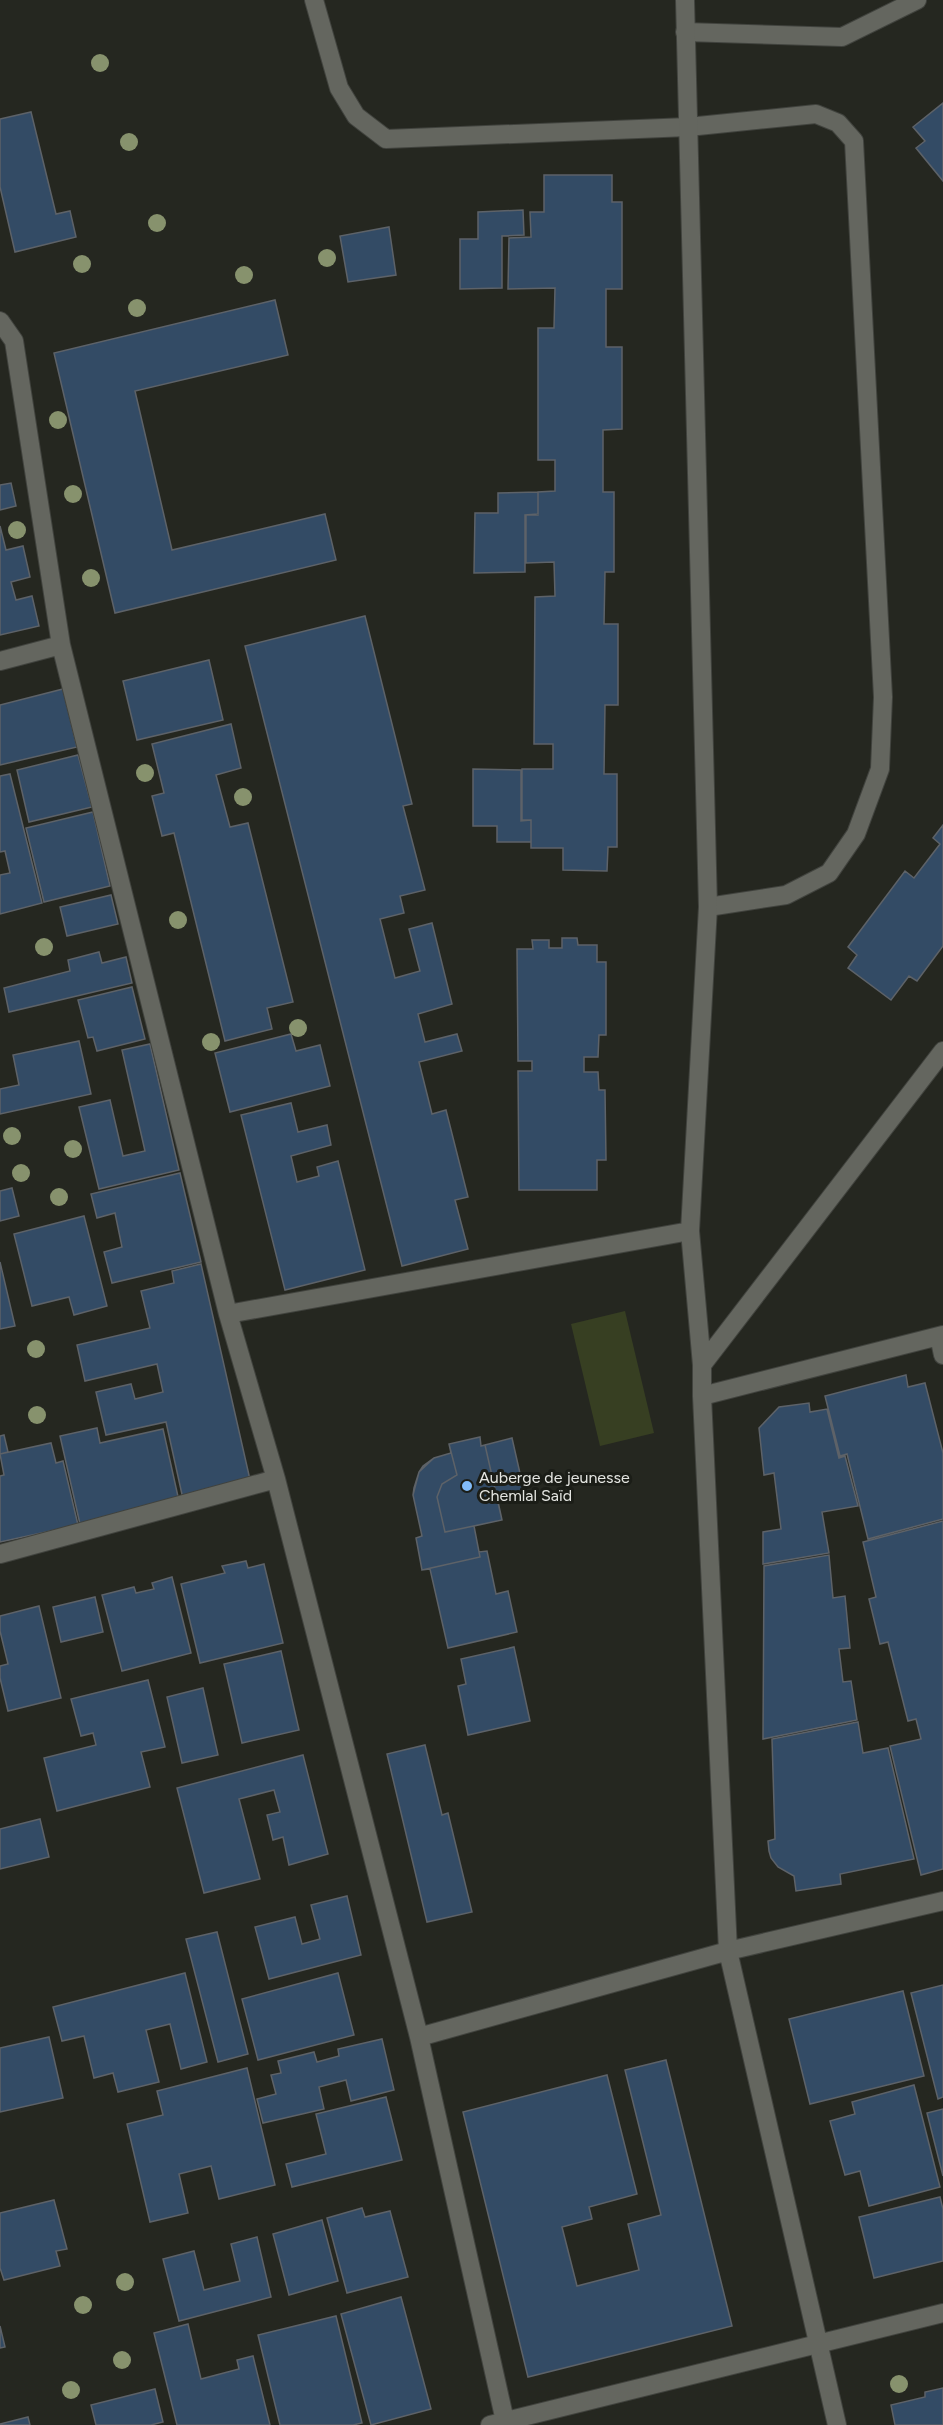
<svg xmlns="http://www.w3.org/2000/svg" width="943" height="2425" viewBox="0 0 943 2425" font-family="Figtree,sans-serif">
  <rect width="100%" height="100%" fill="#252720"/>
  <path fill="#373f22" d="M 625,1311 L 654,1433 L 600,1446 L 571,1324 Z"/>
  <path fill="#334b65" stroke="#5d6268" stroke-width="1.5" d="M 943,103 L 943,181 L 916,148 L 925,141 L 913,127 Z
    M 31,112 L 56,214 L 70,211 L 76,237 L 15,252 L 0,187 L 0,119 Z
    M 544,175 L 612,175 L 612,202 L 622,202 L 622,289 L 606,289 L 606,347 L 622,347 L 622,429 L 603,430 L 603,492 L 614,492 L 614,572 L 605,572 L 604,624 L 618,624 L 618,705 L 605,705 L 604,774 L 617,774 L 617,847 L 608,847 L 607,871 L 563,870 L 563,848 L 531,848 L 531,820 L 522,820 L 522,769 L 553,769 L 553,744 L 534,744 L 535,597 L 555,596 L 554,562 L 526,563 L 526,515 L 538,515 L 538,492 L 555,491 L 555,460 L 538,460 L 538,328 L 554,328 L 555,288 L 508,289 L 509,238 L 531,237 L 530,212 L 544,212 Z
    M 523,210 L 524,235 L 502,236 L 502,288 L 460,289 L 460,239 L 478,239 L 478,212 Z
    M 389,227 L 396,275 L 348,282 L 340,236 Z
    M 275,300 L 288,355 L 135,391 L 172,550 L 325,514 L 336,560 L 115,613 L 54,353 Z
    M 11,483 L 16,506 L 0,510 L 0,485 Z
    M 538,492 L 538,514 L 525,515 L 525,572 L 474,573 L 475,513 L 498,513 L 498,493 Z
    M 0,526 L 6,550 L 23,546 L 30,577 L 11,582 L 16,600 L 32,596 L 39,626 L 0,635 Z
    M 365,616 L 412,804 L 403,806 L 425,890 L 400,896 L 404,913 L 380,919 L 395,978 L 420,971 L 409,929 L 432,923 L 452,1004 L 418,1014 L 425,1042 L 457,1034 L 462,1051 L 419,1062 L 432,1114 L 446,1110 L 468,1197 L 455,1200 L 468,1249 L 402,1266 L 245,646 Z
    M 209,660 L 223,720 L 137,740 L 123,681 Z
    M 63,689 L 77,747 L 0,765 L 0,705 Z
    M 231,724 L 241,768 L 216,775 L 230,827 L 248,823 L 293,1002 L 267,1008 L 272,1029 L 225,1041 L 174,833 L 162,836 L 152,796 L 164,793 L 152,744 Z
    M 78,755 L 92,807 L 29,822 L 17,770 Z
    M 473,769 L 521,770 L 521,821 L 531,820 L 531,842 L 497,842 L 497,826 L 473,826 Z
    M 10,774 L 42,903 L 0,914 L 0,875 L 10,873 L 5,851 L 0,852 L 0,776 Z
    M 93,812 L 110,886 L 44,902 L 26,828 Z
    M 943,825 L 943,946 L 917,981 L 909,976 L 891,1000 L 848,968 L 857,955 L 848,947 L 905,871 L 914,878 L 940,844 L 933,838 Z
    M 111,895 L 118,924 L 67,936 L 60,907 Z
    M 562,938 L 577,938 L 578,945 L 597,945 L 597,962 L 606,962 L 606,1035 L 599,1035 L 598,1057 L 584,1057 L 584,1072 L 598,1072 L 599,1090 L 605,1090 L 606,1160 L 597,1160 L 597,1190 L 519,1190 L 518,1071 L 532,1071 L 532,1061 L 518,1061 L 517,949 L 533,949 L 532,940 L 549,940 L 549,948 L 562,948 Z
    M 99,952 L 102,963 L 126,957 L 132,983 L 9,1012 L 4,988 L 70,971 L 68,960 Z
    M 132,987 L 145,1039 L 97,1051 L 93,1037 L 88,1038 L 78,1000 Z
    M 291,1034 L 296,1051 L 320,1045 L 330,1086 L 230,1112 L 215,1053 Z
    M 79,1041 L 91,1094 L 0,1114 L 0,1089 L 19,1085 L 13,1055 Z
    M 150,1044 L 179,1170 L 99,1189 L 79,1107 L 110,1100 L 123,1156 L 145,1151 L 122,1050 Z
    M 291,1103 L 298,1132 L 327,1125 L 331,1145 L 291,1156 L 297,1182 L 319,1176 L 317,1167 L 338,1161 L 365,1270 L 285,1290 L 241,1115 Z
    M 180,1173 L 201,1262 L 112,1283 L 104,1252 L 122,1247 L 115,1213 L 97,1218 L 91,1194 Z
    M 12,1188 L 19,1216 L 0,1221 L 0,1191 Z
    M 84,1216 L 107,1306 L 74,1315 L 69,1297 L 32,1306 L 14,1234 Z
    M 0,1262 L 15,1326 L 0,1329 Z
    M 201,1264 L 251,1484 L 183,1499 L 166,1422 L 106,1435 L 96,1392 L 131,1384 L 135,1399 L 163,1392 L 157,1364 L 85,1381 L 77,1345 L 150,1328 L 141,1291 L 174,1283 L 172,1271 Z
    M 906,1375 L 908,1387 L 925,1383 L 943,1453 L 943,1519 L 868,1539 L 847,1454 L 840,1456 L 825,1396 Z
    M 809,1403 L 810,1412 L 827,1409 L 839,1458 L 845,1456 L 858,1506 L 822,1512 L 829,1553 L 763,1564 L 763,1532 L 781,1529 L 774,1473 L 764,1475 L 759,1428 L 779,1407 Z
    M 97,1428 L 100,1443 L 163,1429 L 179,1501 L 80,1524 L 60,1436 Z
    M 4,1435 L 8,1452 L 0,1454 L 0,1436 Z
    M 480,1437 L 481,1446 L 512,1438 L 524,1491 L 497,1497 L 502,1520 L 474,1526 L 479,1552 L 487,1551 L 496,1594 L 508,1591 L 517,1632 L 448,1648 L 430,1569 L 422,1570 L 416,1538 L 422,1536 L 413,1495 L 414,1488 L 419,1472 L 423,1466 L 434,1458 L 451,1453 L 449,1444 Z
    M 480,1437 L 481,1446 L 485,1445 L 502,1520 L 474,1526 L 480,1557 L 422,1570 L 416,1538 L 422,1536 L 413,1495 L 419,1472 L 434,1458 L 451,1453 L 449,1444 Z
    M 480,1437 L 481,1446 L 485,1445 L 502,1520 L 445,1532 L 437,1497 L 442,1484 L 457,1475 L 449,1444 Z
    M 51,1443 L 56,1463 L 63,1461 L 78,1525 L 0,1542 L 0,1476 L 4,1475 L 0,1454 Z
    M 943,1521 L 943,1869 L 921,1875 L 890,1746 L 921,1739 L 916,1719 L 908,1721 L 888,1642 L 880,1644 L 869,1599 L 876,1597 L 863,1542 Z
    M 829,1555 L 833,1598 L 845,1596 L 850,1648 L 839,1649 L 843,1682 L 851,1681 L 857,1720 L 763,1739 L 764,1566 Z
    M 246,1561 L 248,1568 L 264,1564 L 283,1643 L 200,1663 L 181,1584 L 225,1573 L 222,1566 Z
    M 172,1577 L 191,1653 L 122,1671 L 102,1595 L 134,1587 L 136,1593 L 154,1589 L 152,1583 Z
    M 95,1597 L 103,1632 L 61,1642 L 53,1607 Z
    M 39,1606 L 61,1698 L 8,1711 L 0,1678 L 0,1666 L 8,1664 L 0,1631 L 0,1616 Z
    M 514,1647 L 530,1721 L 468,1735 L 458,1686 L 466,1684 L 461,1659 Z
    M 281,1651 L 299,1730 L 242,1743 L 224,1664 Z
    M 148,1680 L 165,1747 L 141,1752 L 150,1787 L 57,1811 L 44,1758 L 96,1745 L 93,1733 L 81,1736 L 71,1699 Z
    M 203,1688 L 218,1755 L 182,1763 L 167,1697 Z
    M 858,1722 L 863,1753 L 888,1748 L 914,1859 L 840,1874 L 841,1884 L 796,1891 L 794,1876 L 778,1867 L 771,1858 L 769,1851 L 768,1841 L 775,1839 L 772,1739 Z
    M 425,1745 L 442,1815 L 448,1813 L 472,1912 L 427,1922 L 387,1754 Z
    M 303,1755 L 328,1854 L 289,1865 L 283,1837 L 273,1840 L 267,1815 L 280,1812 L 274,1790 L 239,1799 L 260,1879 L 204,1893 L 177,1788 Z
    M 40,1819 L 49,1857 L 0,1869 L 0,1829 Z
    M 347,1896 L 361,1955 L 269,1979 L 255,1927 L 295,1917 L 302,1944 L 320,1939 L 311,1905 Z
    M 217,1932 L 248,2054 L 218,2062 L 186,1939 Z
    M 185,1973 L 207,2062 L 181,2069 L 170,2024 L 146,2030 L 159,2082 L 118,2092 L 113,2073 L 94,2078 L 84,2036 L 62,2041 L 53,2007 Z
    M 338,1973 L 354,2035 L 258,2060 L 242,1999 Z
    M 943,1985 L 943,2097 L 938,2099 L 911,1993 Z
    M 903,1991 L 924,2076 L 810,2104 L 789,2019 Z
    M 49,2037 L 63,2098 L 0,2112 L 0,2048 Z
    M 382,2039 L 394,2090 L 351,2101 L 346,2080 L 319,2087 L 324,2109 L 263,2123 L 257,2099 L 276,2094 L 271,2075 L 281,2073 L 278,2061 L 314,2052 L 317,2062 L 339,2056 L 338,2049 Z
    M 666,2060 L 732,2326 L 528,2377 L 463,2112 L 607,2075 L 637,2194 L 589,2207 L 592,2219 L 562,2227 L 577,2286 L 639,2270 L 628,2224 L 661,2215 L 625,2070 Z
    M 247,2068 L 275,2185 L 219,2199 L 211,2166 L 179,2174 L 188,2213 L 150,2222 L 127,2124 L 163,2115 L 157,2091 Z
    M 914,2085 L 940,2187 L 869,2206 L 860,2171 L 845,2175 L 830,2121 L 855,2114 L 852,2102 Z
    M 386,2097 L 402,2160 L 292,2187 L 286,2164 L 326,2154 L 316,2114 Z
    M 943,2109 L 943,2176 L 927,2113 Z
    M 940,2197 L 943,2209 L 943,2261 L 874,2278 L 859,2217 Z
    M 54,2200 L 67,2249 L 56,2251 L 60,2266 L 4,2280 L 0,2268 L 0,2213 Z
    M 362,2208 L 365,2217 L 390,2211 L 408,2277 L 347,2293 L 327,2218 Z
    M 322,2220 L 338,2281 L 289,2295 L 273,2234 Z
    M 257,2237 L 271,2297 L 179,2321 L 163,2259 L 194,2251 L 204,2290 L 240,2281 L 231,2244 Z
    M 401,2297 L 431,2409 L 371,2425 L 341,2314 Z
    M 336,2316 L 362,2423 L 353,2425 L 280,2425 L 258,2335 Z
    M 188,2324 L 201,2379 L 239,2369 L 237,2360 L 253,2356 L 270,2425 L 177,2425 L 154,2333 Z
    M 0,2326 L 5,2347 L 0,2348 Z
    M 943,2388 L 943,2425 L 895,2425 L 891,2405 L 925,2397 L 925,2392 Z
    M 155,2389 L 163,2422 L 151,2425 L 96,2425 L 91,2405 Z
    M 28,2417 L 30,2425 L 0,2425 L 0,2424 Z"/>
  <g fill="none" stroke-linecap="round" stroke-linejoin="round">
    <g stroke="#41433e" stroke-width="20">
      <path id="lane" d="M 314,0 L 339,88 L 356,116 L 386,139 L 688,127 L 816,114 L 838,123 L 854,141 L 883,697 L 880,769 L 856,834 L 829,873 L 786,895 L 708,907
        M 685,32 L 842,37 L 917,0"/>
    </g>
    <g stroke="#41433e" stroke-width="20">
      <path id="street" d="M 685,0 L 708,907 L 690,1231 L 702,1365 L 702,1396 L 728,1951 L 837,2425
        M 0,321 L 14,341 L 61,645 L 228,1314 L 276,1479 L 419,2037 L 505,2421
        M 0,661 L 61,645
        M 228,1314 L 690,1231
        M 939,1336 L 943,1355
        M 702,1365 L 943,1051
        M 702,1396 L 943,1335
        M 0,1554 L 276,1479
        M 419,2037 L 728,1951 L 943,1901
        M 490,2425 L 943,2313"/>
    </g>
    <use href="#lane" stroke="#64665f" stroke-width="18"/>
    <use href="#street" stroke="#64665f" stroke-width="18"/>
  </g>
  <g fill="#87926d">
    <circle cx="100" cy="63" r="9"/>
    <circle cx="129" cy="142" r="9"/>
    <circle cx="157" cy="223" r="9"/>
    <circle cx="327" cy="258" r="9"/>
    <circle cx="82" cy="264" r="9"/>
    <circle cx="244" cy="275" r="9"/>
    <circle cx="137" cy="308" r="9"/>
    <circle cx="58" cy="420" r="9"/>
    <circle cx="73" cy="494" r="9"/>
    <circle cx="17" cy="530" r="9"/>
    <circle cx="91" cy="578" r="9"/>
    <circle cx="145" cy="773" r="9"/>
    <circle cx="243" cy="797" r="9"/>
    <circle cx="178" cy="920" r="9"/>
    <circle cx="44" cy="947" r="9"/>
    <circle cx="298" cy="1028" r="9"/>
    <circle cx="211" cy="1042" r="9"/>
    <circle cx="12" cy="1136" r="9"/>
    <circle cx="73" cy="1149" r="9"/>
    <circle cx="21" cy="1173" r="9"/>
    <circle cx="59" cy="1197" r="9"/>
    <circle cx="36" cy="1349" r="9"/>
    <circle cx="37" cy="1415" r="9"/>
    <circle cx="125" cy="2282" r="9"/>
    <circle cx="83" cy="2305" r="9"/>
    <circle cx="122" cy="2360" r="9"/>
    <circle cx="899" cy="2384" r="9"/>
    <circle cx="71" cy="2390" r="9"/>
  </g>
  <circle fill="#82bcfa" stroke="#1b1d17" stroke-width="2" cx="467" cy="1486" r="6"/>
  <g text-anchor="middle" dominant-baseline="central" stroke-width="6" stroke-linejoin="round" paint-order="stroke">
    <g font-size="16" fill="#e4e5e1" stroke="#1b1d17" text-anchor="start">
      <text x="479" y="1477">Auberge de jeunesse<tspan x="479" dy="18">Chemlal Saïd</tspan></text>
    </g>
  </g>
</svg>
